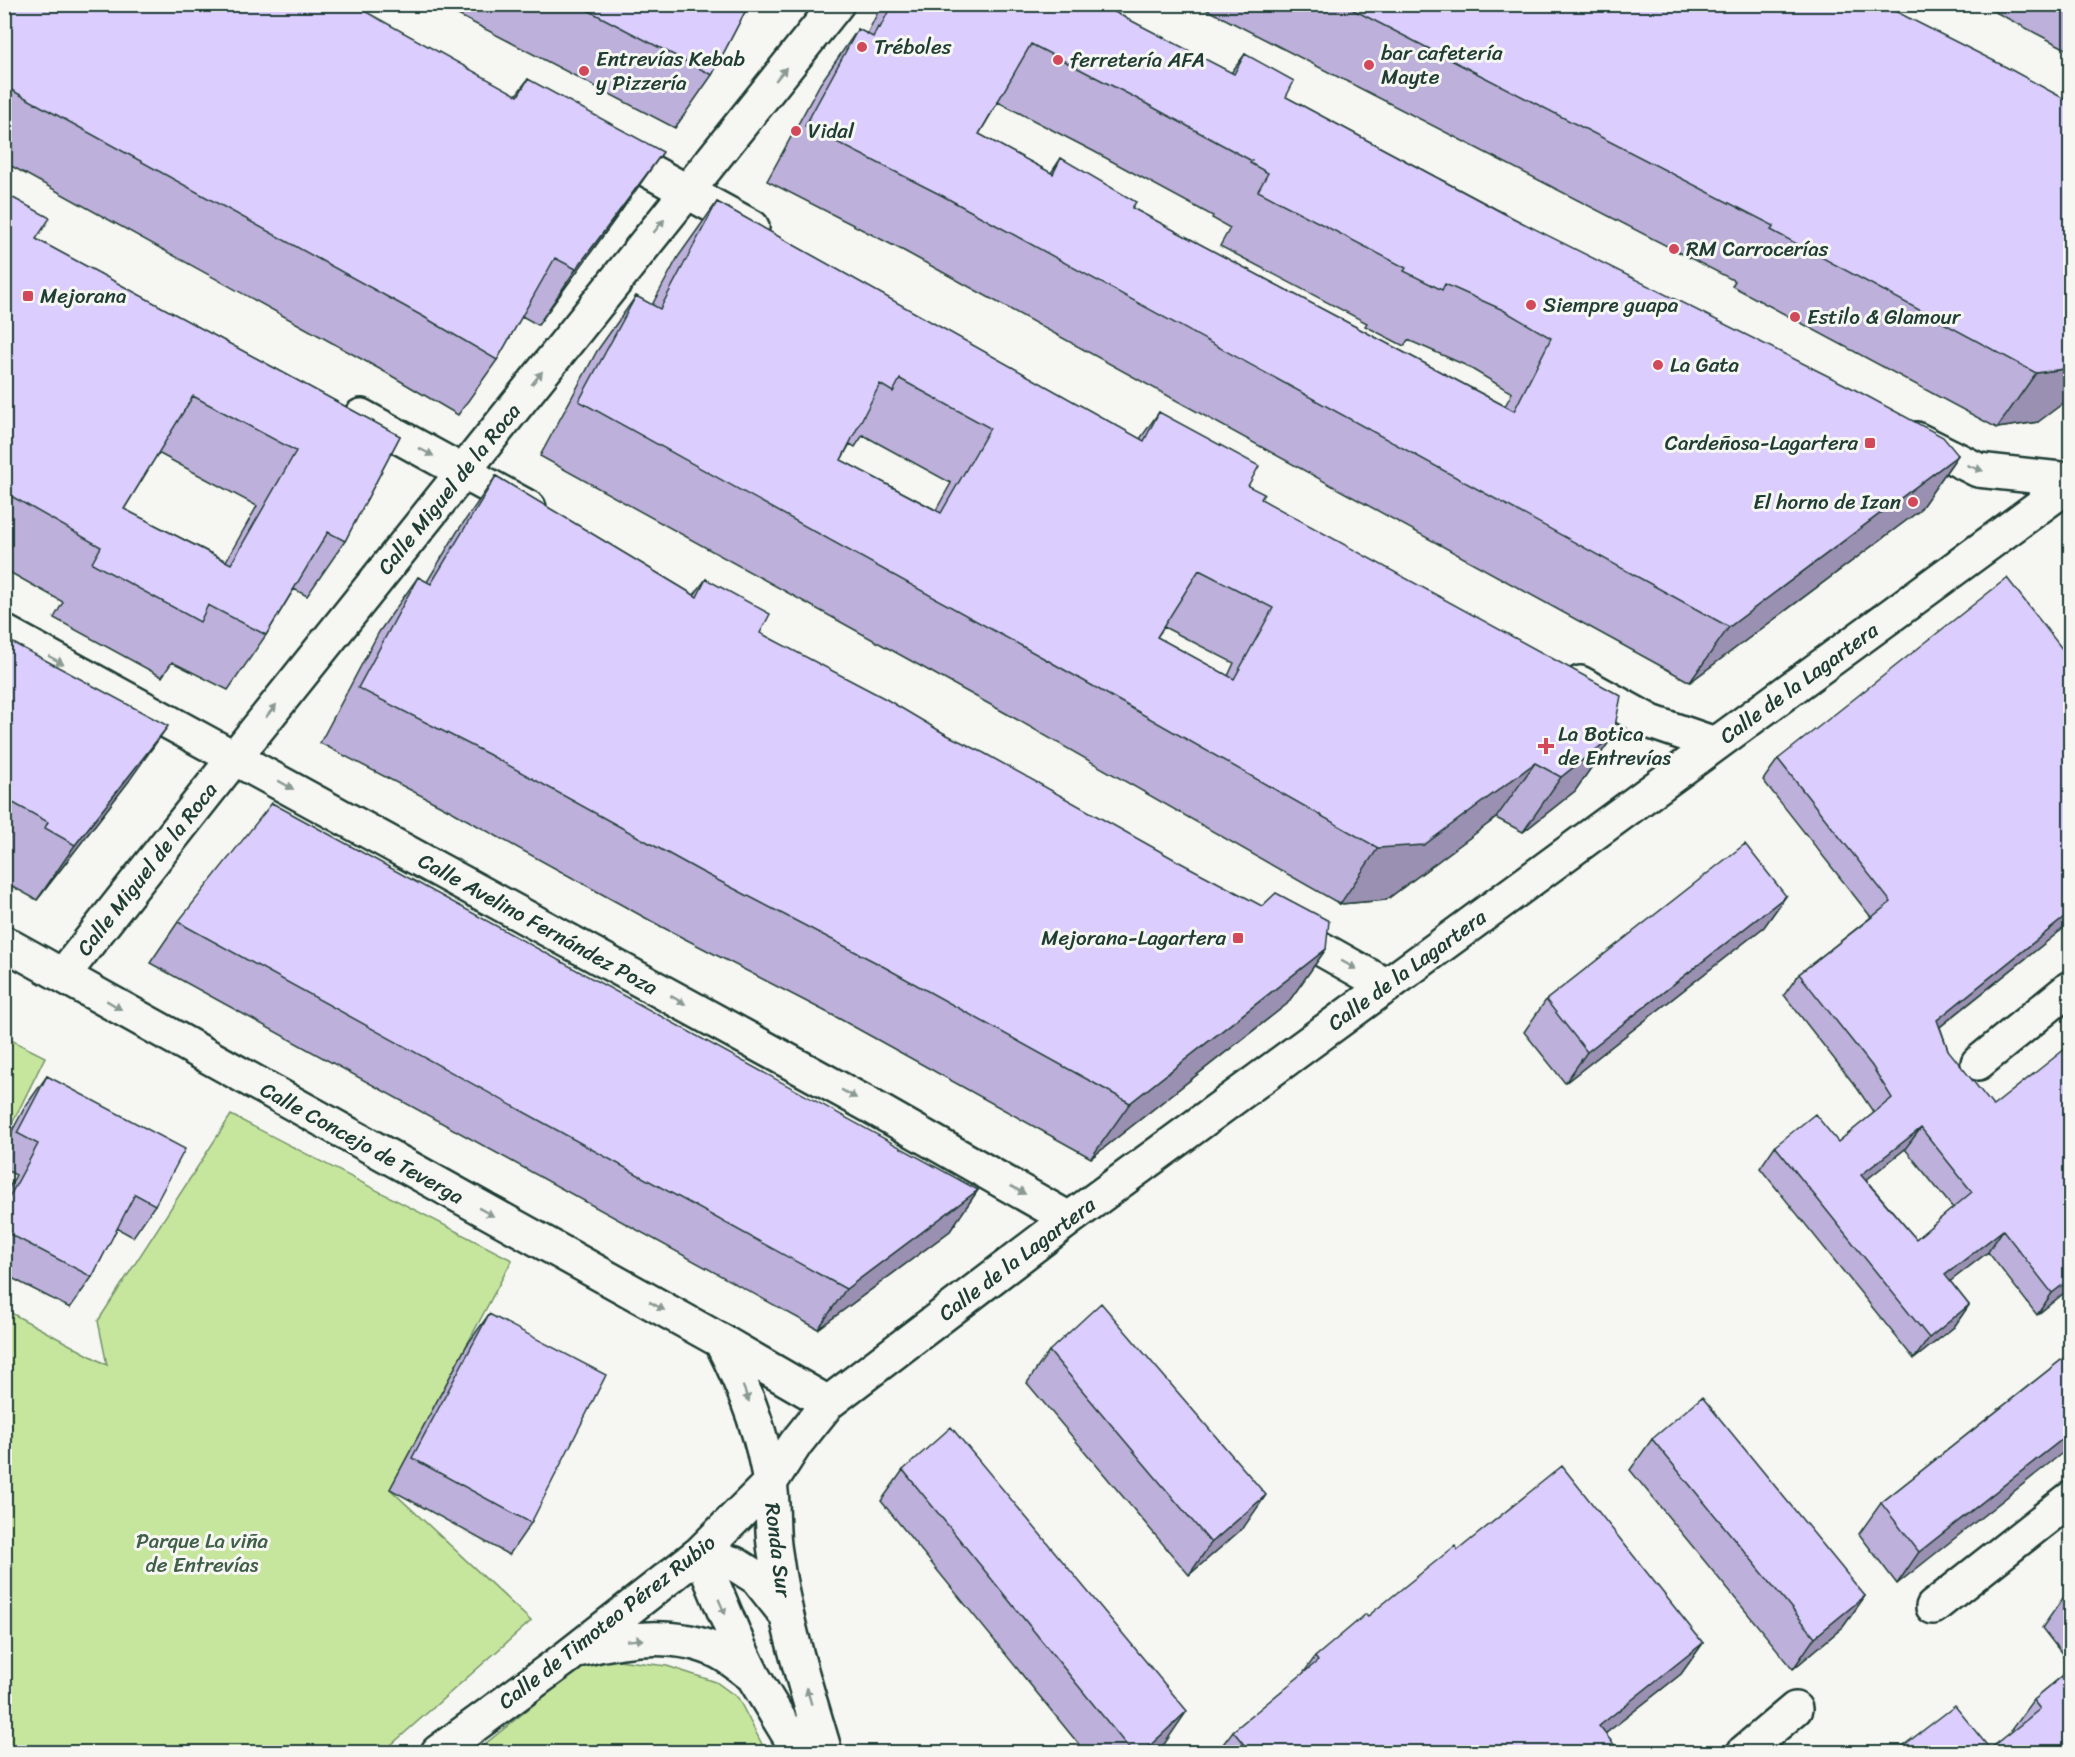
<svg xmlns="http://www.w3.org/2000/svg" width="2075" height="1757" viewBox="0 0 2075 1757" font-family="Sriracha,sans-serif">
  <rect width="100%" height="100%" fill="#f6f6f2"/>
  <filter id="ink" filterUnits="userSpaceOnUse"><feTurbulence type="fractalNoise" baseFrequency=".0167" numOctaves="2"/><feDisplacementMap in="SourceGraphic" scale="12" xChannelSelector="R" yChannelSelector="G"/><feConvolveMatrix kernelMatrix="1 2 1 2 8 2 1 2 1" color-interpolation-filters="sRGB"/></filter>
  <g filter="url(#ink)">
    <path fill="#c6e69e" stroke="#729269" stroke-width="1.5" d="M 5,1037 L 45,1057 L 5,1138 Z
      M 231,1115 L 512,1260 L 390,1489 L 531,1621 L 383,1752 L 5,1752 L 4,1309 L 107,1365 L 98,1321 Z
      M 593,1657 L 667,1666 L 716,1682 L 738,1698 L 766,1752 L 475,1752 Z"/>
    <g fill="none" stroke-linecap="round" stroke-linejoin="round">
      <g stroke="#1f3d34" stroke-width="38">
        <path id="street" d="M 611,150 L 752,227
          M 361,416 L 529,508
          M 1916,439 L 1978,470 L 2070,480
          M 4,632 L 867,1104 L 1069,1219
          M 1580,683 L 1651,722 L 1715,744
          M 1284,928 L 1387,986
          M 4,943 L 721,1341 L 828,1403
          M 63,975 L 235,757 L 837,4
          M 1978,1063 L 2070,988
          M 721,1341 C 744,1386 763,1433 770,1484 C 774,1506 771,1530 775,1552 C 784,1621 806,1687 825,1752
          M 700,1553 L 740,1649 L 753,1676 L 799,1752
          M 700,1553 L 735,1564 L 757,1578 L 784,1612
          M 1933,1607 L 2070,1499
          M 582,1649 C 625,1638 677,1631 719,1652 C 731,1658 742,1668 753,1676
          M 438,1752 L 566,1658 L 700,1553 L 770,1483 L 796,1443 L 828,1403 L 1069,1219 L 2070,484
          M 1744,1752 L 1795,1709"/>
      </g>
      <use href="#street" stroke="#f6f6f2" stroke-width="33"/>
    </g>
    <path fill="#bdb0db" stroke="#1f3d34" stroke-width="1.5" fill-rule="evenodd" d="M 4,4 L 516,95 L 528,79 L 624,207 L 538,325 L 522,316 L 497,360 L 458,415 L 385,372 L 4,162 Z
      M 437,4 L 749,4 L 712,75 L 675,128 Z
      M 882,4 L 1099,4 L 1231,73 L 1245,54 L 1286,97 L 1958,455 L 1919,511 L 1690,682 L 904,251 L 767,181 L 820,84 L 858,29 L 867,34 ZM 998,102 L 1093,151 L 1213,216 L 1212,218 L 1230,228 L 1220,246 L 1367,323 L 1365,326 L 1404,346 L 1408,340 L 1465,365 L 1512,393 L 1505,406 L 1132,208 L 1061,158 L 1051,173 L 979,134 Z
      M 1196,4 L 1881,4 L 2070,102 L 2038,422 L 1997,428 L 1732,286 L 1735,281 Z
      M 1980,4 L 2070,4 L 2070,51 L 2045,38 Z
      M 4,193 L 36,239 L 400,436 L 345,541 L 307,596 L 294,589 L 266,635 L 228,690 L 172,662 L 162,677 L 54,618 L 63,602 L 4,569 ZM 158,453 L 257,506 L 226,561 L 124,509 Z
      M 717,202 L 1140,439 L 1159,412 L 1248,486 L 1261,499 L 1613,736 L 1575,791 L 1523,832 L 1496,818 L 1386,900 L 1340,904 L 1009,715 L 540,456 L 597,351 L 636,296 L 652,305 L 678,257 ZM 863,435 L 951,483 L 936,510 L 841,460 L 850,444 L 855,447 ZM 1164,627 L 1234,663 L 1228,676 L 1157,637 Z
      M 496,476 L 694,595 L 706,579 L 760,633 L 945,734 L 1326,949 L 1287,1004 L 1091,1158 L 838,1018 L 662,927 L 449,810 L 320,743 L 379,632 L 418,577 L 427,582 L 457,532 Z
      M 4,638 L 129,781 L 37,900 L 6,883 L 10,877 L 4,874 Z
      M 2070,659 L 2070,923 L 1940,1027 L 1948,1050 L 2070,1288 L 2037,1315 L 1988,1252 L 1950,1281 L 1969,1305 L 1954,1327 L 1914,1359 L 1760,1168 L 1775,1146 L 1838,1142 L 1874,1113 L 1857,1088 L 1784,995 L 1799,974 L 1871,917 L 1763,780 L 1778,759 ZM 1905,1149 L 1953,1208 L 1916,1239 L 1866,1180 Z
      M 1786,896 L 1764,927 L 1565,1083 L 1524,1032 L 1546,1000 Z
      M 178,922 L 978,1190 L 950,1231 L 818,1329 L 150,963 Z
      M 47,1076 L 155,1205 L 133,1237 L 117,1228 L 92,1277 L 70,1308 L 4,1274 L 4,1197 L 16,1175 L 4,1169 L 4,1146 L 25,1107 Z
      M 489,1314 L 531,1523 L 509,1555 L 390,1489 L 467,1345 Z
      M 1049,1351 L 1244,1527 L 1189,1575 L 1027,1383 Z
      M 2070,1353 L 1897,1584 L 1859,1534 L 1881,1503 Z
      M 1652,1439 L 1865,1596 L 1843,1627 L 1793,1669 L 1630,1470 Z
      M 903,1470 L 1165,1743 L 1155,1752 L 1085,1752 L 881,1501 Z
      M 1458,1550 L 1703,1643 L 1681,1674 L 1605,1734 L 1620,1752 L 1217,1752 L 1233,1731 L 1302,1675 L 1315,1657 Z
      M 2070,1592 L 2070,1752 L 1990,1749 L 2012,1732 L 2011,1730 L 2033,1700 L 2062,1676 L 2070,1664 L 2042,1628 L 2063,1598 Z"/>
    <path fill="#9a90b2" stroke="#1f3d34" stroke-width="1.5" d="M 663,152 L 624,207 L 538,325 L 576,269 Z
      M 2070,368 L 2070,398 L 2038,422 L 1997,428 L 2036,373 Z
      M 1958,455 L 1919,511 L 1690,682 L 1729,627 Z
      M 168,726 L 129,781 L 37,900 L 75,845 Z
      M 1613,736 L 1575,791 L 1523,832 L 1561,777 Z
      M 1535,763 L 1496,818 L 1386,900 L 1340,904 L 1378,848 Z
      M 1786,896 L 1764,927 L 1565,1083 L 1587,1052 Z
      M 2070,913 L 2070,923 L 1922,1041 L 1937,1020 Z
      M 1326,949 L 1287,1004 L 1091,1158 L 1130,1103 Z
      M 1921,1128 L 1905,1149 L 1846,1196 L 1861,1175 Z
      M 978,1190 L 950,1231 L 818,1329 L 846,1289 Z
      M 2003,1230 L 1988,1252 L 1930,1297 L 1945,1275 Z
      M 2070,1279 L 2070,1288 L 2037,1315 L 2052,1293 Z
      M 1969,1305 L 1954,1327 L 1914,1359 L 1929,1338 Z
      M 2070,1433 L 2070,1447 L 1897,1584 L 1919,1552 Z
      M 1266,1495 L 1244,1527 L 1189,1575 L 1211,1543 Z
      M 1865,1596 L 1843,1627 L 1793,1669 L 1815,1637 Z
      M 1703,1643 L 1681,1674 L 1582,1752 L 1599,1726 Z
      M 1187,1711 L 1165,1743 L 1155,1752 L 1143,1752 Z"/>
    <path fill="#dccdff" stroke="#1f3d34" stroke-width="1.5" fill-rule="evenodd" d="M 4,4 L 352,4 L 518,96 L 528,79 L 663,152 L 576,269 L 555,258 L 497,360 L 424,317 L 4,86 Z
      M 576,4 L 749,4 L 712,75 Z
      M 892,4 L 1099,4 L 1234,74 L 1245,54 L 1294,81 L 1286,97 L 1503,213 L 1852,388 L 1943,437 L 1958,455 L 1729,627 L 943,196 L 805,126 L 858,29 L 873,37 L 878,27 L 880,28 ZM 1031,44 L 1132,96 L 1252,161 L 1250,163 L 1268,173 L 1258,191 L 1406,268 L 1404,271 L 1442,290 L 1445,284 L 1503,310 L 1551,338 L 1514,411 L 1132,208 L 1136,202 L 1061,158 L 1053,174 L 979,134 Z
      M 1342,4 L 1881,4 L 2006,67 L 2070,102 L 2070,368 L 2036,373 L 1771,230 L 1774,226 Z
      M 4,193 L 50,218 L 36,239 L 400,436 L 345,541 L 328,532 L 266,635 L 208,605 L 200,622 L 92,563 L 101,547 L 4,492 ZM 193,396 L 296,451 L 231,564 L 124,509 Z
      M 717,202 L 1144,441 L 1159,412 L 1259,466 L 1248,486 L 1264,494 L 1261,499 L 1621,696 L 1613,736 L 1561,777 L 1535,763 L 1424,845 L 1378,848 L 1047,660 L 579,401 L 636,296 L 660,309 ZM 900,379 L 990,428 L 941,513 L 841,460 L 880,384 L 893,392 ZM 1199,570 L 1273,608 L 1234,679 L 1157,637 Z
      M 496,476 L 697,597 L 706,579 L 770,614 L 760,633 L 886,699 L 945,734 L 984,753 L 1181,863 L 1262,906 L 1276,893 L 1329,921 L 1326,949 L 1130,1103 L 877,963 L 700,871 L 488,754 L 358,688 L 418,577 L 431,584 Z
      M 2007,578 L 2070,659 L 2070,913 L 1937,1020 L 1948,1050 L 1993,1106 L 2070,1045 L 2070,1279 L 2052,1293 L 2003,1230 L 1945,1275 L 1969,1305 L 1929,1338 L 1775,1146 L 1815,1114 L 1838,1142 L 1892,1098 L 1872,1066 L 1799,974 L 1891,902 L 1778,759 ZM 1921,1128 L 1972,1192 L 1916,1239 L 1861,1175 Z
      M 4,638 L 168,726 L 75,845 L 45,828 L 48,822 L 4,798 Z
      M 272,803 L 978,1190 L 846,1289 L 178,922 Z
      M 1745,844 L 1786,896 L 1587,1052 L 1546,1000 Z
      M 47,1076 L 185,1149 L 155,1205 L 135,1194 L 92,1277 L 4,1231 L 4,1207 L 38,1144 L 17,1133 Z
      M 1101,1303 L 1266,1495 L 1211,1543 L 1049,1351 Z
      M 489,1314 L 606,1375 L 531,1523 L 412,1458 Z
      M 2070,1353 L 2070,1433 L 1919,1552 L 1881,1503 Z
      M 1702,1397 L 1865,1596 L 1815,1637 L 1652,1439 Z
      M 951,1427 L 1187,1711 L 1143,1752 L 1132,1752 L 903,1470 Z
      M 1562,1466 L 1703,1643 L 1599,1726 L 1620,1752 L 1250,1752 L 1233,1731 L 1318,1661 L 1315,1657 L 1366,1614 L 1368,1616 L 1455,1546 L 1458,1550 Z
      M 2070,1592 L 2070,1607 L 2063,1598 Z
      M 2070,1670 L 2070,1752 L 1895,1752 L 1955,1706 L 1990,1749 L 2040,1709 L 2033,1700 Z"/>
    <defs><path id="oneway-solid" d="M-6-.8H1V-3.2L6.5 0L1 3.2V.8H-6Z" transform="scale(1.5)"/></defs>
    <g fill="#8a9a93">
      <use href="#oneway-solid" transform="translate(781 74) rotate(-51)"/>
      <use href="#oneway-solid" transform="translate(659 226) rotate(-51)"/>
      <use href="#oneway-solid" transform="translate(537 378) rotate(-51)"/>
      <use href="#oneway-solid" transform="translate(426 452) rotate(28)"/>
      <use href="#oneway-solid" transform="translate(1975 468) rotate(20)"/>
      <use href="#oneway-solid" transform="translate(56 660) rotate(28)"/>
      <use href="#oneway-solid" transform="translate(271 711) rotate(-51)"/>
      <use href="#oneway-solid" transform="translate(286 785) rotate(29)"/>
      <use href="#oneway-solid" transform="translate(1349 965) rotate(29)"/>
      <use href="#oneway-solid" transform="translate(678 1000) rotate(29)"/>
      <use href="#oneway-solid" transform="translate(114 1005) rotate(31)"/>
      <use href="#oneway-solid" transform="translate(849 1094) rotate(29)"/>
      <use href="#oneway-solid" transform="translate(1018 1190) rotate(29)"/>
      <use href="#oneway-solid" transform="translate(486 1212) rotate(29)"/>
      <use href="#oneway-solid" transform="translate(657 1306) rotate(29)"/>
      <use href="#oneway-solid" transform="translate(746 1394) rotate(69)"/>
      <use href="#oneway-solid" transform="translate(722 1607) rotate(67)"/>
      <use href="#oneway-solid" transform="translate(635 1640) rotate(-4)"/>
      <use href="#oneway-solid" transform="translate(809 1696) rotate(-106)"/>
    </g>
  </g>
  <g fill="#d1495b" stroke="#f6f6f2" stroke-width="2">
    <circle cx="862" cy="47" r="6"/>
    <circle cx="1058" cy="60" r="6"/>
    <circle cx="1369" cy="65" r="6"/>
    <circle cx="584" cy="71" r="6"/>
    <circle cx="796" cy="131" r="6"/>
    <circle cx="1674" cy="249" r="6"/>
    <rect x="22" y="290" width="12" height="12" rx="3"/>
    <circle cx="1531" cy="305" r="6"/>
    <circle cx="1795" cy="317" r="6"/>
    <circle cx="1658" cy="365" r="6"/>
    <rect x="1864" y="437" width="12" height="12" rx="3"/>
    <circle cx="1913" cy="502" r="6"/>
    <path d="M1543 737h6v6h6v6h-6v6h-6v-6h-6v-6h6z"/>
    <rect x="1232" y="932" width="12" height="12" rx="3"/>
  </g>
  <g text-anchor="middle" dominant-baseline="central" stroke-width="6" stroke-linejoin="round" paint-order="stroke">
    <g font-size="21" fill="#1f3d34" stroke="#f6f6f2" text-anchor="start">
      <text x="874" y="47">Tréboles</text>
      <text x="1381" y="53">bar cafetería<tspan x="1381" dy="24">Mayte</tspan></text>
      <text x="596" y="59">Entrevías Kebab<tspan x="596" dy="24">y Pizzería</tspan></text>
      <text x="1070" y="60">ferretería AFA</text>
      <text x="808" y="131">Vidal</text>
      <text x="1686" y="249">RM Carrocerías</text>
      <text x="40" y="296">Mejorana</text>
      <text x="1543" y="305">Siempre guapa</text>
      <text x="1807" y="317">Estilo &amp; Glamour</text>
      <text x="1670" y="365">La Gata</text>
      <text x="1858" y="443" text-anchor="end">Cardeñosa-Lagartera</text>
      <text x="1901" y="502" text-anchor="end">El horno de Izan</text>
      <text x="1558" y="734">La Botica<tspan x="1558" dy="24">de Entrevías</tspan></text>
      <text x="1226" y="938" text-anchor="end">Mejorana-Lagartera</text>
    </g>
    <g font-size="21" fill="#1f3d34" stroke="#f6f6f2">
      <text transform="translate(449 489) rotate(-51)">Calle Miguel de la Roca</text>
      <text transform="translate(1799 683) rotate(-36)">Calle de la Lagartera</text>
      <text transform="translate(147 869) rotate(-52)">Calle Miguel de la Roca</text>
      <text transform="translate(538 924) rotate(29)">Calle Avelino Fernández Poza</text>
      <text transform="translate(1407 970) rotate(-36)">Calle de la Lagartera</text>
      <text transform="translate(362 1143) rotate(29)">Calle Concejo de Teverga</text>
      <text transform="translate(1017 1259) rotate(-37)">Calle de la Lagartera</text>
      <text transform="translate(778 1550) rotate(83)">Ronda Sur</text>
      <text transform="translate(607 1622) rotate(-38)">Calle de Timoteo Pérez Rubio</text>
    </g>
    <g font-size="21" fill="#405f49" stroke="#f6f6f2">
      <text x="202" y="1541">Parque La viña<tspan x="202" dy="24">de Entrevías</tspan></text>
    </g>
  </g>
  <rect width="2075" height="1757" fill="none" stroke="#f6f6f2" stroke-width="24"/>
  <rect x="12" y="12" width="2051" height="1733" fill="none" stroke="#1f3d34" stroke-width="2" filter="url(#ink)"/>
</svg>
